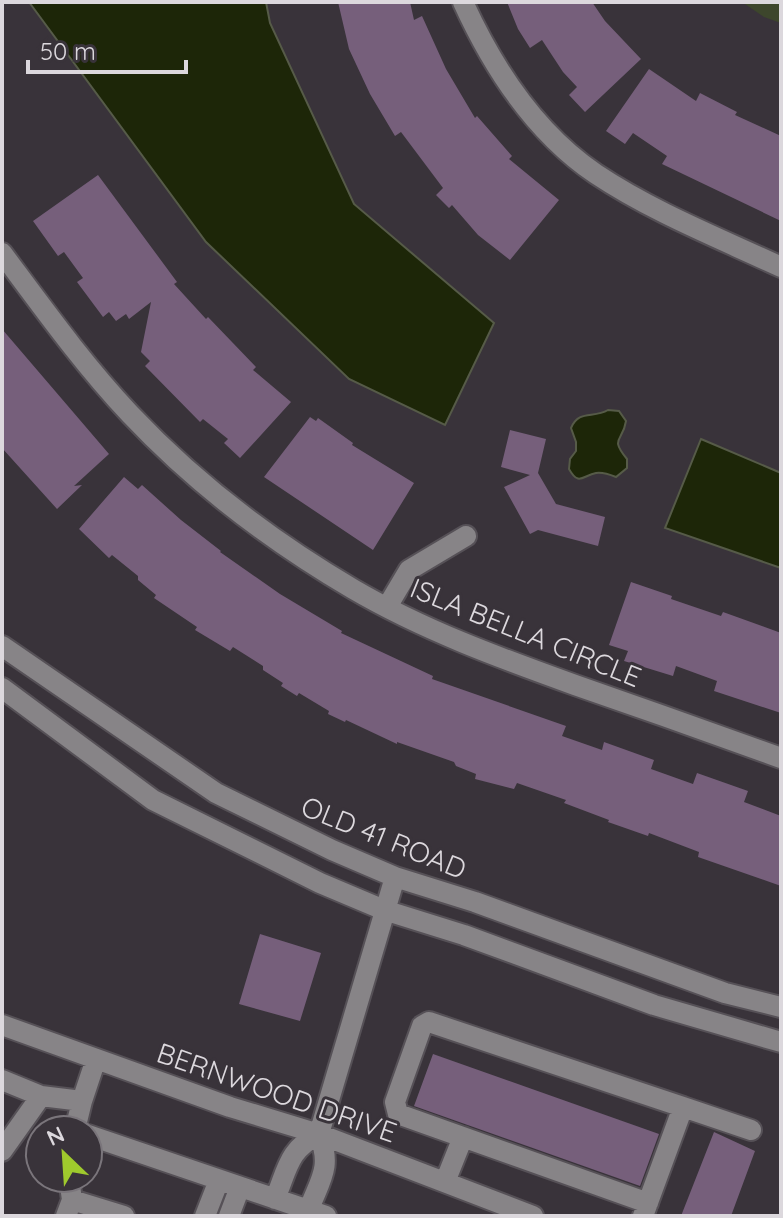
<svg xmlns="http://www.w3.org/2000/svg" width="783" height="1218" viewBox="0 0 783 1218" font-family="Quicksand,sans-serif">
  <rect width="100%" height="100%" fill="#39333a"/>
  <path fill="#3d462c" d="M 742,2 L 781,2 L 781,23 L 764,17 Z"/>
  <path fill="#1d2608" stroke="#565b48" stroke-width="2" d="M 29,2 L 266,2 L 270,23 L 354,204 L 494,323 L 445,425 L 349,379 L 206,242 Z
    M 608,410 L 619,411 L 626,421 C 623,442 609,437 627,459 L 627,468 L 616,477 C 611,475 602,472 596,473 C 583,475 579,487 569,469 L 570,459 L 576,451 L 576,442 L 571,428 C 579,409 593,419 608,410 Z
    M 701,439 L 781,473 L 781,568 L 665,528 Z"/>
  <path fill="#765f7b" d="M 338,2 L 410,2 L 414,20 L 422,16 L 446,69 L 475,118 L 477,116 L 512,156 L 509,159 L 559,200 L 510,260 L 478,235 L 452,205 L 449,208 L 436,195 L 443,188 L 401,132 L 395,136 L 370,94 L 349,49 Z
    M 507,2 L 592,2 L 605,21 L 641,59 L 585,112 L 569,95 L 577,87 L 563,72 L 542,40 L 530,48 L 518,29 Z
    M 649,69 L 696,101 L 700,93 L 737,112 L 735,115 L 781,136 L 781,221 L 662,164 L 667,156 L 633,133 L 625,144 L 606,131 Z
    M 98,175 L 177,282 L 174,284 L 206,319 L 208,317 L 256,367 L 253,370 L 291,402 L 240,458 L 224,443 L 228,439 L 203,419 L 200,422 L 145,366 L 150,361 L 141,352 L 151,302 L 129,319 L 126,314 L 116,321 L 109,312 L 103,317 L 77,282 L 83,278 L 64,252 L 58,256 L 33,221 Z
    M 2,329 L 109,454 L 74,486 L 82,485 L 57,509 L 2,448 Z
    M 310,417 L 316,421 L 318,418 L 353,443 L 352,445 L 414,483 L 373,550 L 264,477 Z
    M 510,430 L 546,439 L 538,473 L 556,504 L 605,517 L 598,546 L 538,530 L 530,534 L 504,487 L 530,475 L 501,467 Z
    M 124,477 L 138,489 L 142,485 L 181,520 L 221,551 L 220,552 L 280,594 L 342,631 L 341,633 L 433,676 L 432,679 L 566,726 L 562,736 L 602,750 L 604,742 L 654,760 L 651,769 L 693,784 L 697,773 L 748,791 L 744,802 L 781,816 L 781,886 L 698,857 L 699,852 L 649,833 L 648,836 L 608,822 L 609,820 L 564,803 L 566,800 L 517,783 L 514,789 L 475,779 L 476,774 L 456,766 L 454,762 L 397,742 L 397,744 L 346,720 L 345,722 L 328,714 L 329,711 L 299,693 L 297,696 L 281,686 L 283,683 L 263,670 L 263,666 L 233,647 L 230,651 L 195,630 L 197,627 L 154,598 L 156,595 L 138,580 L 138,576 L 112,555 L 109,558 L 79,529 Z
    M 631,582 L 672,596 L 671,599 L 721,616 L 723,612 L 781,633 L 781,713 L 714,691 L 717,681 L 676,666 L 673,676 L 624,661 L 628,651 L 609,645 Z
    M 260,934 L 321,953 L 300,1021 L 239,1004 Z
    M 433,1054 L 659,1134 L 640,1186 L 414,1106 Z
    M 714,1132 L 755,1151 L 731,1216 L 681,1216 Z"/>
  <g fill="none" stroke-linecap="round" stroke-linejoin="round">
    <g stroke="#565157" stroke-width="24">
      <path id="minor" d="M 463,2 C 493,68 534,132 596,174 C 653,212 719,238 781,267
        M 2,253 C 43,308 83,364 130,414 C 194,482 273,542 353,589 C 423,630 500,658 575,685 C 644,709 712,733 781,758
        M 387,607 L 409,570 L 466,536
        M 2,646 L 216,793 L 332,850 L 395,877 L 475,902 L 725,993 L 781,1007
        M 2,688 L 153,800 L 320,883 L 384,910 L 464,935 L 654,1005 L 781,1042
        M 2,1025 L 230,1107 L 319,1134 L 533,1216
        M 2,1080 L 41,1096
        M 75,1130 L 82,1101
        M 319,1134 L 395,877
        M 88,1135 L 326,1216
        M 2,1151 L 41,1096 L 82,1101 L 96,1059
        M 445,1182 L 463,1137
        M 275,1199 C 288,1168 288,1150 319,1134
        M 72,1200 L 124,1216
        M 648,1203 L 398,1114 L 395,1102 L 422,1026 L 429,1022 L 683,1107
        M 309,1209 C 321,1178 332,1167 319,1134
        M 66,1216 L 72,1200 L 69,1178
        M 205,1216 L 219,1180
        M 229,1216 L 240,1187
        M 643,1216 L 683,1107 L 751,1130"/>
    </g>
    <use href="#minor" stroke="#878487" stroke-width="20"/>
  </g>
  <g text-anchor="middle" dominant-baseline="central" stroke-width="6" stroke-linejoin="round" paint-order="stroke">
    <g font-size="28" fill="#dcd8dd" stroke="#39333a">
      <text transform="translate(526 632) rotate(22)">ISLA BELLA CIRCLE</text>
      <text transform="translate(384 837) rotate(22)">OLD 41 ROAD</text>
      <text transform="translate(277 1092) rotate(19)">BERNWOOD DRIVE</text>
    </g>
  </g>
  <rect width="783" height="1218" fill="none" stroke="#dcd8dd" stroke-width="8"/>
  <g transform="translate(64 1154) rotate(335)"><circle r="38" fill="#39333a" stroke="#7a757b" stroke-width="2"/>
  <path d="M0-6L14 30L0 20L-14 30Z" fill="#9fca2d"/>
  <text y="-12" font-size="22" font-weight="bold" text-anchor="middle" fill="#dcd8dd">N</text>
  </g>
  <path d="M28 60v12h158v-12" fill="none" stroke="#dcd8dd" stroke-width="4"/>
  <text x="40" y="60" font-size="24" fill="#dcd8dd" stroke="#39333a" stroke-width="6" paint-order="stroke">50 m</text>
</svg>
